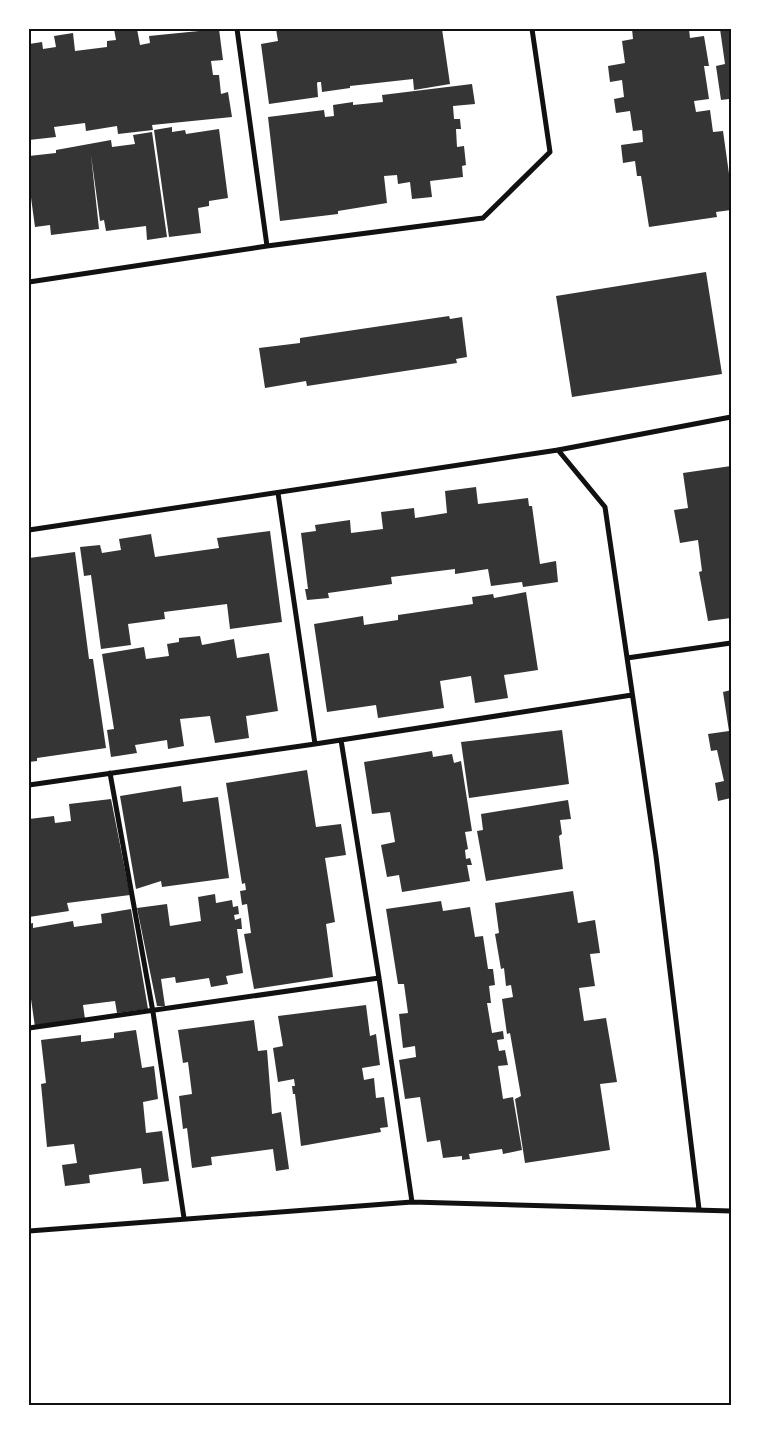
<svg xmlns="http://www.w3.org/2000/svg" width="760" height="1434" viewBox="0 0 760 1434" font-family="Karla,sans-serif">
  <rect width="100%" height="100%" fill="#fff"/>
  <path fill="#353535" d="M 114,29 L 137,29 L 140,45 L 150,43 L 149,36 L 219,29 L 223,60 L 211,61 L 213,75 L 219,75 L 221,94 L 228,92 L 232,117 L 152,125 L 153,130 L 118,134 L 117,126 L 86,131 L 85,123 L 54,127 L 56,137 L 29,140 L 29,44 L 42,42 L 43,49 L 56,47 L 54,36 L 73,33 L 75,51 L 107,47 L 107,41 L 116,40 Z
    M 276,29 L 442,29 L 450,84 L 414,90 L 413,79 L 350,86 L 350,88 L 322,92 L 321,82 L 318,82 L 317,83 L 318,97 L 269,104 L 261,44 L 278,41 Z
    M 632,29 L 689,29 L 690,38 L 704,36 L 709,66 L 704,66 L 709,99 L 694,101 L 696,112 L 710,110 L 713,132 L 723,131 L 731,188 L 731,210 L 716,212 L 717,217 L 649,227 L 641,176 L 637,176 L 635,161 L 623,163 L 621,145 L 643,142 L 642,130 L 633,131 L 630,111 L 616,113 L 614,99 L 624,97 L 622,80 L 610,82 L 608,66 L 625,63 L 622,41 L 633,39 Z
    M 720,29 L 731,29 L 731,111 L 729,99 L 721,100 L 716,66 L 725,64 Z
    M 472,84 L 475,104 L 453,106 L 454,119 L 460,119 L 461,129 L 456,129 L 457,147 L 464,146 L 466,165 L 462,166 L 463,177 L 430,181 L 432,197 L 412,199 L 410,182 L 398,184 L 397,175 L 384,176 L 387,203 L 338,211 L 338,214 L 280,221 L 268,117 L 324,110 L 325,117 L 334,116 L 333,105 L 353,102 L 353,105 L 383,102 L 382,95 Z
    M 172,127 L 172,132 L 185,130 L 186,134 L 219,129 L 228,198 L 209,201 L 209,206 L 198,208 L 201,233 L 169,237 L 154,130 Z
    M 152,132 L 167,237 L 147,240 L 146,226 L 106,231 L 104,220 L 100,221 L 91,155 L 99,229 L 51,235 L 50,225 L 35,227 L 29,183 L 29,156 L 56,153 L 56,150 L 111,140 L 112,147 L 135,144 L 133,135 Z
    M 706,272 L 722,374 L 572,397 L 556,296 Z
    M 449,316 L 450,319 L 462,317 L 467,357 L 456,359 L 457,363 L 307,386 L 306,381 L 265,388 L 259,348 L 300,343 L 300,338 Z
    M 731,466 L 731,618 L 708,621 L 699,572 L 702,571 L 698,540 L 680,543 L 674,510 L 688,508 L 683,473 Z
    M 476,487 L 478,504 L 528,498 L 529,506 L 532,506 L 540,564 L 556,561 L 558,582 L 523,587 L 522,582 L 491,586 L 488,569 L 455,574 L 455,569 L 391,577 L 392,584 L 328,593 L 329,598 L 307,600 L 305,589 L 308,589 L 301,533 L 316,531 L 315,525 L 350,520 L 351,533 L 383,529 L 381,512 L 414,508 L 415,518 L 447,513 L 445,491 Z
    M 270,531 L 282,622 L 230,629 L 227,604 L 164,612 L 165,619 L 128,624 L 131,645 L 101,649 L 91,575 L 84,576 L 80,547 L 100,545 L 102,553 L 121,550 L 119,539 L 151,534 L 155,557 L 219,548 L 217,538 Z
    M 75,552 L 89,659 L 93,659 L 106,748 L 37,758 L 37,761 L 29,762 L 29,558 Z
    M 526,592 L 538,670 L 504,675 L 508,698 L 475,703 L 471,676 L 440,681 L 444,708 L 378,718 L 376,705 L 327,712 L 314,624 L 363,616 L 364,625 L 398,620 L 398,615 L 473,604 L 472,597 L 493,594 L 494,598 Z
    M 200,636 L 202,645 L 234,639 L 237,658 L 269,653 L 278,711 L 246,716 L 249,738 L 215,743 L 210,716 L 180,719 L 184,746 L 168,749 L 167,740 L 135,745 L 137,753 L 111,757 L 107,730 L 114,729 L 102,654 L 144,647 L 146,659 L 169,656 L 167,644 L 179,642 L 179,638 Z
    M 731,690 L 731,798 L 718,801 L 715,783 L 724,781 L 717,750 L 711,751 L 708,734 L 729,731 L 723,692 Z
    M 562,730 L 569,784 L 469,798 L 461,742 Z
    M 432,751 L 433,757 L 452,754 L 454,763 L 461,761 L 472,831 L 465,832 L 468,849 L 465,850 L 466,859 L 470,858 L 472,865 L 467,865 L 470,881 L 402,892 L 399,875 L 387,877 L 381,845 L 395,842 L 390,812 L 372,814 L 364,762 Z
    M 307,770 L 316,827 L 341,824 L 346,855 L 325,858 L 335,922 L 326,924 L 333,977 L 254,989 L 244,934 L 251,933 L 247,904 L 242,905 L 240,891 L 246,890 L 245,883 L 242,884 L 226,783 Z
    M 181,786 L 183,802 L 218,797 L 229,878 L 162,887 L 161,881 L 136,889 L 120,796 Z
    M 111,799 L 130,895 L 67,903 L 69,911 L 29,917 L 29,819 L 54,816 L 55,823 L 71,821 L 69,804 Z
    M 568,800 L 571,819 L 560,820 L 562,834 L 559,836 L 563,869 L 486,881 L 477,831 L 483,830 L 481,814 Z
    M 573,891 L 578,923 L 595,920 L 600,953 L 590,954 L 595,986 L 579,988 L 584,1021 L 606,1018 L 617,1082 L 600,1084 L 610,1150 L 525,1163 L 515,1099 L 521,1096 L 510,1033 L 507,1034 L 502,999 L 513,997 L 511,985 L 506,986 L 504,968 L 501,969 L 495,934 L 499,933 L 495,903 Z
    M 215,894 L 216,903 L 232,900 L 233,907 L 238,906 L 239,914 L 234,915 L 235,920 L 241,918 L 242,929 L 237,929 L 243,973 L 226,976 L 228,984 L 211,987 L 209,978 L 176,983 L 175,977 L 161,979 L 165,1006 L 157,1006 L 137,908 L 167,904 L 170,926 L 201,921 L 198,897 Z
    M 441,901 L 443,911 L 470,907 L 475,937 L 483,936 L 488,969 L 493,969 L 495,985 L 489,986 L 491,1003 L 487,1003 L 492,1033 L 503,1031 L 504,1039 L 497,1040 L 499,1051 L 505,1050 L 508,1065 L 498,1066 L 503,1099 L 513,1097 L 522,1150 L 503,1154 L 502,1149 L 469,1154 L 470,1159 L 462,1160 L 462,1156 L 443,1158 L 440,1140 L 427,1142 L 420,1097 L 405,1099 L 399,1060 L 416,1057 L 415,1046 L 403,1048 L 399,1014 L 408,1013 L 404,984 L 398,984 L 386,909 Z
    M 131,909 L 148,1009 L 117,1013 L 115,1001 L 83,1005 L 85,1019 L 35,1027 L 29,985 L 29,924 L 33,923 L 33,928 L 73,921 L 74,927 L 102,923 L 101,914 Z
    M 366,1005 L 370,1036 L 376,1034 L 380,1065 L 362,1068 L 364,1080 L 374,1078 L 376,1098 L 384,1097 L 388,1127 L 380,1128 L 381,1132 L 301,1146 L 295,1094 L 293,1094 L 292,1086 L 295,1086 L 294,1079 L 278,1082 L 273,1048 L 283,1046 L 278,1016 Z
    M 254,1020 L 258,1051 L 267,1050 L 272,1114 L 281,1112 L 289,1169 L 276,1171 L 273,1149 L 211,1157 L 212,1165 L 192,1168 L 187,1128 L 183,1129 L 179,1096 L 192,1094 L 188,1062 L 183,1063 L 178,1030 Z
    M 136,1030 L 142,1068 L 154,1066 L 158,1099 L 143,1102 L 146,1133 L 162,1131 L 169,1181 L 143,1184 L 141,1168 L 89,1175 L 90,1183 L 65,1186 L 62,1165 L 77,1163 L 74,1144 L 47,1147 L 41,1084 L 46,1083 L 41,1040 L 81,1035 L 81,1042 L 114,1038 L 114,1033 Z"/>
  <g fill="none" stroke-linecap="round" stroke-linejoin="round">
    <path stroke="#111" stroke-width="5" d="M 237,29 L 267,246
      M 29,282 L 267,246 L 483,218 L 550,152 L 532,29
      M 558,450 L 605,507 L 656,856 L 699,1209
      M 278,493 L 315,744
      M 29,530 L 558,450 L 731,417
      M 627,658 L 731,643
      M 341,740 L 379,978 L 412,1202
      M 110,773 L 153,1012 L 184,1218
      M 29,785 L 315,744 L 632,695
      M 29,1028 L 379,978
      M 29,1231 L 412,1202 L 731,1211"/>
  </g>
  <rect width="760" height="1434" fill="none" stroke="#ffffff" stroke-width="60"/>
  <rect x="30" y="30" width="700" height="1374" fill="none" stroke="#111" stroke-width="2"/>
</svg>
